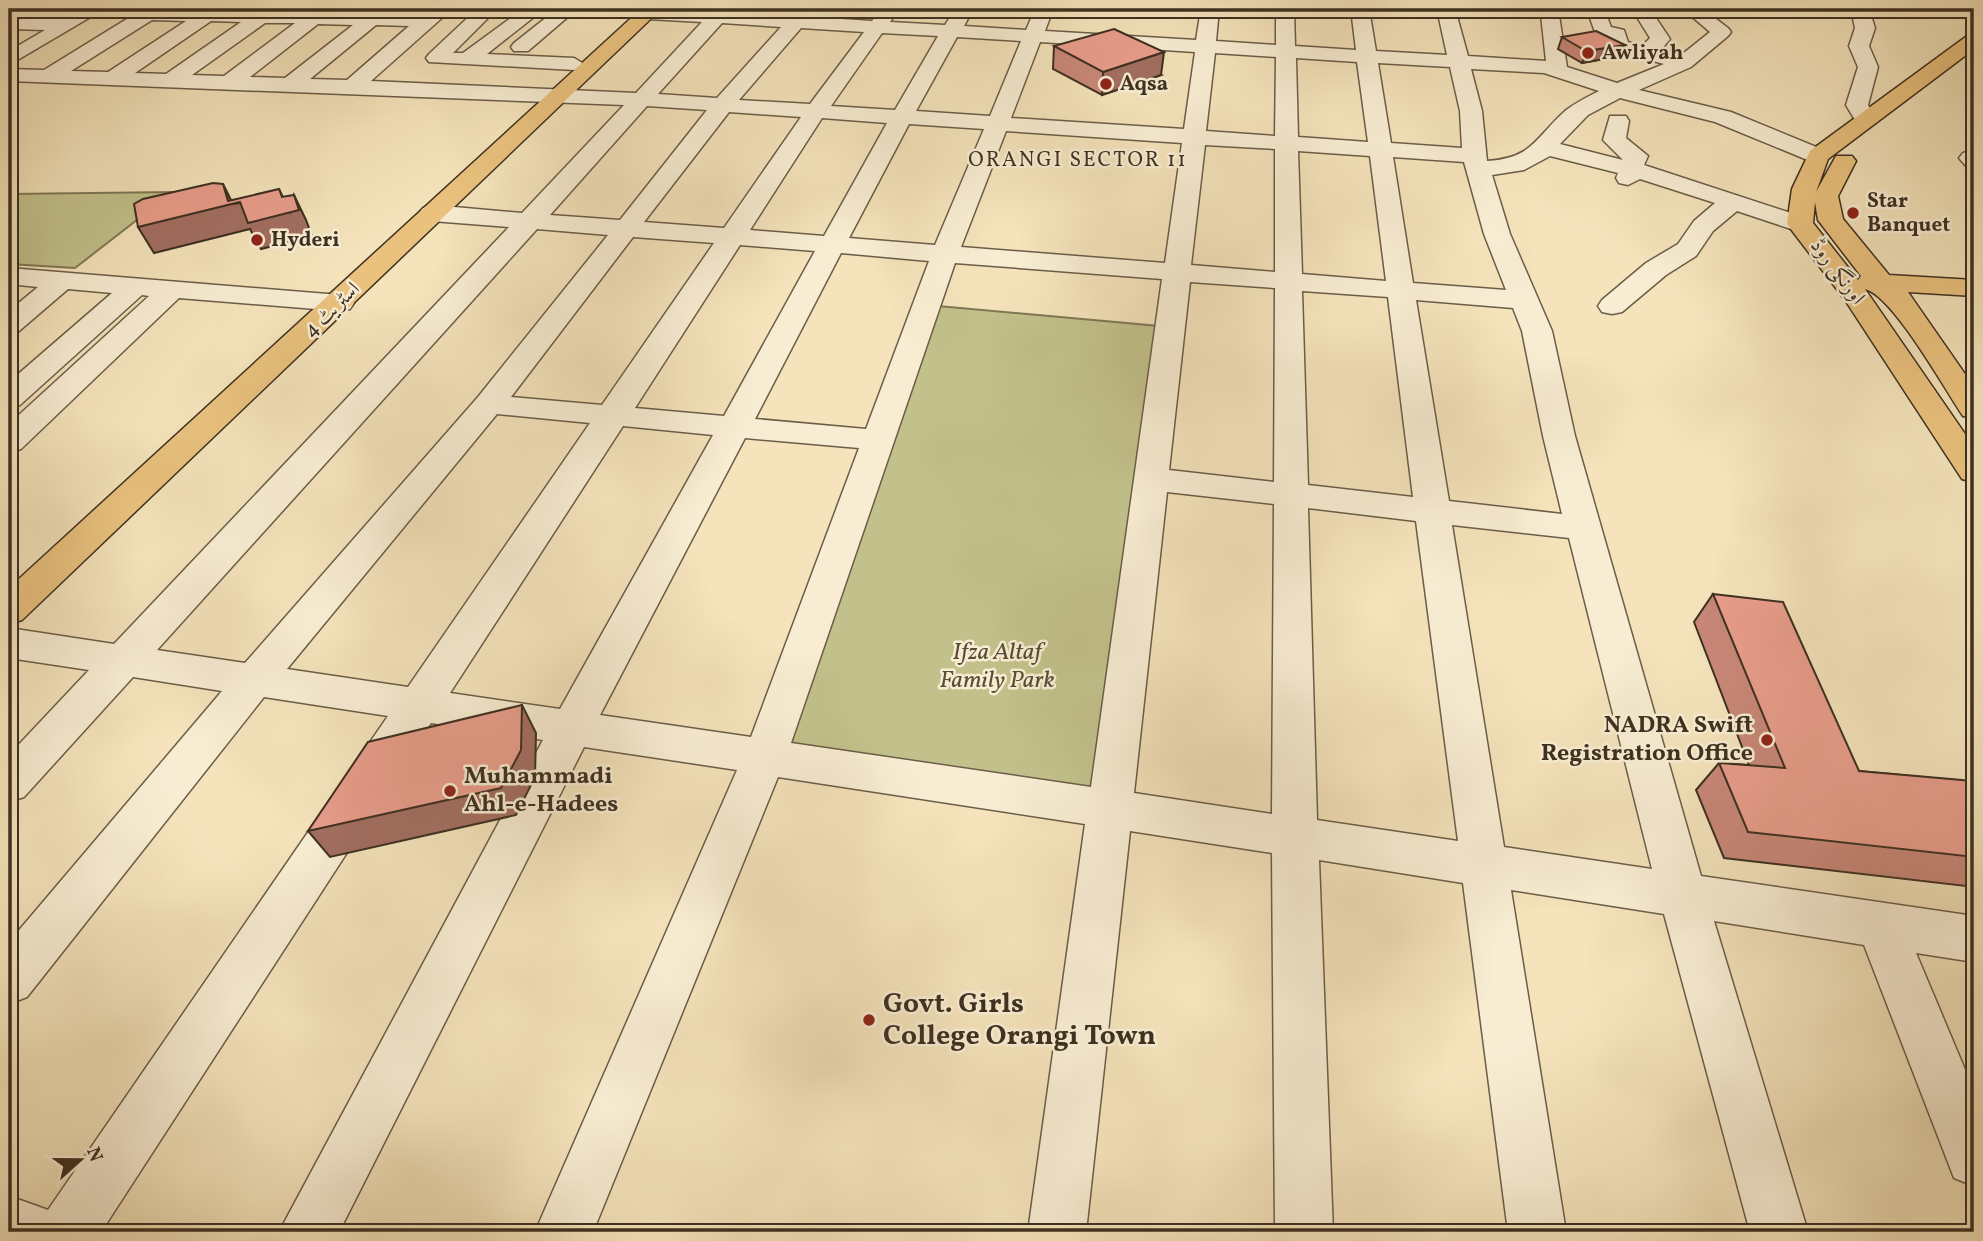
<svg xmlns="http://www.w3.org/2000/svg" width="1983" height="1241" viewBox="0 0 1983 1241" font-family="Vollkorn,Amiri,serif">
  <rect width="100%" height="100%" fill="#f4e3bb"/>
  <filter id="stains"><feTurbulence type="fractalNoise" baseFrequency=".00286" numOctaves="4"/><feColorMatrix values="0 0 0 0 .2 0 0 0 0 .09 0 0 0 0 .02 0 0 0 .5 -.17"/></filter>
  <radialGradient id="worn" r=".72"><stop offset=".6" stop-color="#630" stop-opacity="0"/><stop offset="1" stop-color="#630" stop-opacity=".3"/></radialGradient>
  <path fill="#c2c18b" stroke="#807856" stroke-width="2" d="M 173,192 L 75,268 L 9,264 L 9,194 Z
    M 927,305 L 1170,327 L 1110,808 L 765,756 Z"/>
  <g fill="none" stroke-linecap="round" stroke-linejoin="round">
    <g stroke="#6b5d48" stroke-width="3">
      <path id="minor" d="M 82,9 L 104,9 L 9,65 L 9,51 L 45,30 L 9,29 L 9,17 L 64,19 Z
        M 143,9 L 267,9 L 310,12 L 314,9 L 329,9 L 331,13 L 367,14 L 377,9 L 386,14 L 422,15 L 429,9 L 442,9 L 445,13 L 443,17 L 371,81 L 636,93 L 702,22 L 648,19 L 639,13 L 642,9 L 713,11 L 734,9 L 732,12 L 791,16 L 797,9 L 816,9 L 810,17 L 872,21 L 881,9 L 899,9 L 890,22 L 945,25 L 955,9 L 973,9 L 964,26 L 1026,30 L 1035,9 L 1053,9 L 1045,31 L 1196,40 L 1201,9 L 1219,9 L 1216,41 L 1276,45 L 1276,9 L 1294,9 L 1295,46 L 1356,50 L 1351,9 L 1369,9 L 1376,51 L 1447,55 L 1437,9 L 1455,9 L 1468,56 L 1546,61 L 1541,15 L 1530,9 L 1558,9 L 1567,67 L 1617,83 L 1664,64 L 1612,50 L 1608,38 L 1596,35 L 1590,18 L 1592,14 L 1606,14 L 1611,27 L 1624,30 L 1628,42 L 1642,46 L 1650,38 L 1632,9 L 1650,9 L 1670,39 L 1660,51 L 1680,56 L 1710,32 L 1683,9 L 1703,9 L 1728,28 L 1731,32 L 1728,36 L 1691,67 L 1639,90 L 1731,112 L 1826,151 L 1830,156 L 1826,161 L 1810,161 L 1715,122 L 1620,98 L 1588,115 L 1560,144 L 1623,160 L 1603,140 L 1610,116 L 1626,116 L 1629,121 L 1626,138 L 1648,156 L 1644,165 L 1809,219 L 1813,224 L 1809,229 L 1791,229 L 1737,211 L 1713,231 L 1696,256 L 1666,275 L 1622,312 L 1612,314 L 1602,312 L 1598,306 L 1602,300 L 1646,263 L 1678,244 L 1694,221 L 1715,203 L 1640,179 L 1628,185 L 1619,183 L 1616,178 L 1618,173 L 1550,156 L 1524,170 L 1492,175 L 1510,234 L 1552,331 L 1575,436 L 1701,876 L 1974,916 L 1974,962 L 1916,953 L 1974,1091 L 1974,1186 L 1954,1178 L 1864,945 L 1714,921 L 1808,1232 L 1750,1232 L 1664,914 L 1511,890 L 1566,1232 L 1508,1232 L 1463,883 L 1319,860 L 1333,1232 L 1275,1232 L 1272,853 L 1130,831 L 1086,1232 L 1028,1232 L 1085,824 L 778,777 L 593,1232 L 535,1232 L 737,770 L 584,747 L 339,1232 L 279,1232 L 543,740 L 431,723 L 101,1232 L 9,1232 L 9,1196 L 48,1210 L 388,716 L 264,697 L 27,997 L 9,1004 L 9,942 L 222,691 L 133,677 L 24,797 L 9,802 L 9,755 L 89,670 L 9,658 L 9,628 L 114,644 L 509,227 L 432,221 L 423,218 L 419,213 L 423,208 L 432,205 L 522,213 L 624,105 L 9,81 L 9,69 L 44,70 ZM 152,20 L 186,21 L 108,72 L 71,71 ZM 211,21 L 241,22 L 166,74 L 135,73 ZM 265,23 L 295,23 L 224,76 L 192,75 ZM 722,23 L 781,27 L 717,98 L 658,94 ZM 318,24 L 353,25 L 285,78 L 250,77 ZM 376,25 L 409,26 L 347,80 L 310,79 ZM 801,28 L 864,32 L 810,104 L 739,100 ZM 882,33 L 938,36 L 895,110 L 831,106 ZM 957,37 L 1021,41 L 990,116 L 916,111 ZM 1040,42 L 1195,52 L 1184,129 L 1011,118 ZM 1215,53 L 1276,57 L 1275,136 L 1206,131 ZM 1296,58 L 1357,62 L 1368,142 L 1298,137 ZM 1378,63 L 1450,67 L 1460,111 L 1462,148 L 1391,143 ZM 1471,69 L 1544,73 L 1599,91 C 1587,97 1575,103 1565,111 C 1535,138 1533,158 1487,161 L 1482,111 ZM 647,106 L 707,110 L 620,220 L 550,215 ZM 729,112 L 801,117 L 724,228 L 644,222 ZM 822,118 L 887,123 L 824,236 L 750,230 ZM 909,124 L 984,129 L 935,245 L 849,238 ZM 1006,131 L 1182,143 L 1165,263 L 961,247 ZM 1205,145 L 1275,149 L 1275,272 L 1191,265 ZM 1298,151 L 1370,156 L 1386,281 L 1302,274 ZM 1393,157 L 1464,162 L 1484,234 L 1506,290 L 1413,283 ZM 537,229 L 608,235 L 478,397 L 245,663 L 157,650 ZM 633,237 L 714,243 L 602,405 L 511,397 ZM 740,245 L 815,251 L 724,416 L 635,408 ZM 841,253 L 929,261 L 866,429 L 755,419 ZM 955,263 L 1162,279 L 1091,787 L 791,743 ZM 1190,282 L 1275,288 L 1274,482 L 1169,470 ZM 1302,291 L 1388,297 L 1413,497 L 1308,485 ZM 1416,300 L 1513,308 L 1522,331 L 1543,436 L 1562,514 L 1449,501 ZM 497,414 L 590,423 L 408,687 L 287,669 ZM 623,426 L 713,435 L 560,709 L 450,693 ZM 745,438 L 859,448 L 751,737 L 600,715 ZM 1167,492 L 1274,504 L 1272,814 L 1134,793 ZM 1308,508 L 1416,521 L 1458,841 L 1317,820 ZM 1452,525 L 1569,538 L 1652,869 L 1504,847 Z
        M 477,9 L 497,9 L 453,53 L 463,53 L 523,9 L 544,9 L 487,54 L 574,58 L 584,64 L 574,70 L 429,62 L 426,58 L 429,54 Z
        M 557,9 L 577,9 L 528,51 L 514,51 L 511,47 L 514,43 Z
        M 1851,9 L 1869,9 L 1875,28 L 1869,46 L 1878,67 L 1868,105 L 1877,120 L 1866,127 L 1858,125 L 1846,105 L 1858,67 L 1849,46 L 1855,28 Z
        M 1971,151 L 1974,152 L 1974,168 L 1966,166 L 1959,158 L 1963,153 Z
        M 9,268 L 340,295 L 350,297 L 354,303 L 350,309 L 340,311 L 179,298 L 21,449 L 9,452 L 9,424 L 149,296 L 142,295 L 20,405 L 9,407 L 9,382 L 112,293 L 68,289 L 19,331 L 9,334 L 9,311 L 38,287 L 9,284 Z"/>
    </g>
    <g stroke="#3d3021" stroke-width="3">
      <path id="major" d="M 641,9 L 661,9 L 22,620 L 9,624 L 9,588 Z
        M 1974,34 L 1974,49 L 1828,159 L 1816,192 L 1836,156 L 1852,156 L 1856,161 L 1838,196 L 1843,219 L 1889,275 L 1974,280 L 1974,296 L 1908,292 L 1974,387 L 1974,418 L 1963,416 C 1944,388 1893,296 1865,289 L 1974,447 L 1974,482 L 1962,479 L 1845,300 L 1787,224 L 1792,189 L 1810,151 L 1967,36 ZM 1815,202 L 1818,220 L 1861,276 L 1858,280 L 1813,223 Z"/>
    </g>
    <use href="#minor" fill="#f8edd3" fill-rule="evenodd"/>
    <use href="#major" fill="#eac27e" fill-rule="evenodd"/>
  </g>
  <path fill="#c88778" stroke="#3d3021" stroke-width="2" d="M 1562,37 L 1625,45 L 1620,56 L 1582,63 L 1558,49 Z
    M 1054,46 L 1161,75 L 1102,95 L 1053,69 Z
    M 1713,594 L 1859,771 L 1974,782 L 1974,887 L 1724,858 L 1696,790 L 1719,763 L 1749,765 L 1694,622 Z"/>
  <path fill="#a26e61" stroke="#3d3021" stroke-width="2" d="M 1625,45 L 1620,56 L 1582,63 L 1586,51 Z
    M 1164,52 L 1161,75 L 1102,95 L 1103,72 Z
    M 223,184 L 233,204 L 282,197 L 279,189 L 290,212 L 294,195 L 306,220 L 312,236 L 261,249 L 250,229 L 154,253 L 138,227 L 228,201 Z
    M 522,705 L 536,733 L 535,777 L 516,815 L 330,857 L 308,831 Z"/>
  <path fill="#e89d8b" stroke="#3d3021" stroke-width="2" d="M 1114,29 L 1164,52 L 1103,72 L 1054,46 Z
    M 1596,31 L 1625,45 L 1586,51 L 1562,37 Z
    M 213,183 L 223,184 L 228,201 L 279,189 L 282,197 L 294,195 L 299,210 L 248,223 L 240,202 L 138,227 L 134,204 L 143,199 Z
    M 1713,594 L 1783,602 L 1859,771 L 1962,780 L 1974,782 L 1974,857 L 1748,832 L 1719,763 L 1785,768 Z
    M 522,705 L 521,750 L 501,788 L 308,831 L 368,742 Z"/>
  <g fill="#8f2418" stroke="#f8edd3" stroke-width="2.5">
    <circle cx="1588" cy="53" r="7"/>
    <circle cx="1106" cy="84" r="7"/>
    <circle cx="1853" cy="213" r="7"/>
    <circle cx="257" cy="240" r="7"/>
    <circle cx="1767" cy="740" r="7"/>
    <circle cx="450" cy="791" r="7"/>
    <circle cx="869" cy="1020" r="7"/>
  </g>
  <g text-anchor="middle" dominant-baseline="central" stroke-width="5" stroke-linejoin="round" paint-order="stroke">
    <g font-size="21" font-weight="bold" fill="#3d3021" stroke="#f8edd3" text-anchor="start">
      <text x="1602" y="53">Awliyah</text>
      <text x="1120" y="84">Aqsa</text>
      <text x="1867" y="201">Star<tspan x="1867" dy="24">Banquet</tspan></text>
      <text x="271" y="240">Hyderi</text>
    </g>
    <g font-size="21" letter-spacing="2" fill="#3d3021" stroke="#f8edd3">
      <text x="1078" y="160">ORANGI SECTOR 11</text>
    </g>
    <g font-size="21" fill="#3d3021" stroke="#f8edd3">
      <text transform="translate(1837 272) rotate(53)">اورنگی روڈ</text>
      <text transform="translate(332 310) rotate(-44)">اسٹریٹ 4</text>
    </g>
    <g font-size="24" font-style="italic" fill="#584d36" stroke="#f8edd3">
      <text x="997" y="653">Ifza Altaf<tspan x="997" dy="28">Family Park</tspan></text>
    </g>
    <g font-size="24" font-weight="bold" fill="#3d3021" stroke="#f8edd3" text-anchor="end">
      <text x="1753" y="726">NADRA Swift<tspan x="1753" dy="28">Registration Office</tspan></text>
      <text x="464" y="777" text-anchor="start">Muhammadi<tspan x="464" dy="28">Ahl-e-Hadees</tspan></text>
    </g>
    <g font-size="28" font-weight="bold" fill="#3d3021" stroke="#f8edd3" text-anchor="start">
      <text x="883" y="1004">Govt. Girls<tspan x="883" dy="32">College Orangi Town</tspan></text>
    </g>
  </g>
  <rect width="1983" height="1241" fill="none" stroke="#f4e3bb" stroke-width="35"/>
  <rect x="10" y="10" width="1962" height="1220" fill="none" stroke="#3d3021" stroke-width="3.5"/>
  <rect x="18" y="18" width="1948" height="1206" fill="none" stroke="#3d3021" stroke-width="2"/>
  <g transform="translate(80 1160) rotate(69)" stroke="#f8edd3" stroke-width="5" paint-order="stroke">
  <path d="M0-5L12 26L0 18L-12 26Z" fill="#3d3021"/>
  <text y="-10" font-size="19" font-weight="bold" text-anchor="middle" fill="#3d3021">N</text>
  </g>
  <rect width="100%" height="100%" filter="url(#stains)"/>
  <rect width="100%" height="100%" fill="url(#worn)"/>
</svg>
